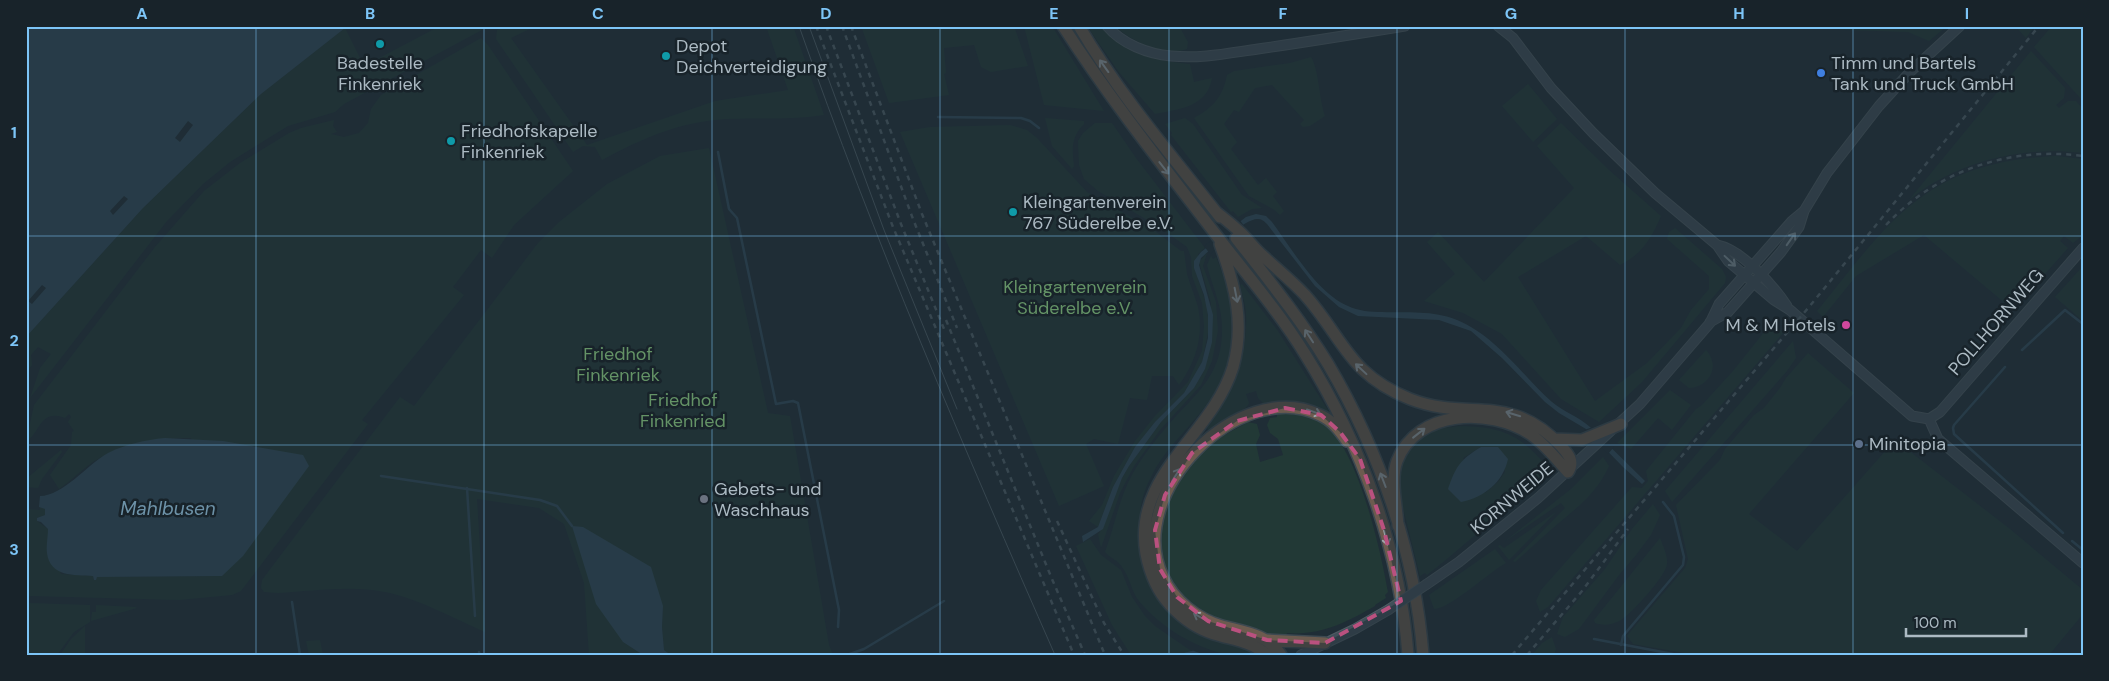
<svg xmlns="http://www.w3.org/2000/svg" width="2109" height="681" viewBox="0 0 2109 681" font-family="'DM Sans',sans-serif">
  <rect width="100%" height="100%" fill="#1f2d36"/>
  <path fill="#223936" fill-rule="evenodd" d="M 440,26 L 480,26 L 482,30 L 344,104 L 335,112 L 288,126 L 230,162 L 203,184 L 167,221 L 30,398 L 40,368 L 51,354 L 38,347 L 31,355 L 32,365 L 26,373 L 26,337 L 143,208 L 234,120 L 261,94 L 345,28 L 364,66 Z
    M 504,26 L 536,26 L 511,38 L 587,145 L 715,101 L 788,90 L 766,26 L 793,26 L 824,115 C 792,120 761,118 728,119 C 681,121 643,138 602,160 L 595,147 L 583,146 L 573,152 L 496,39 L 497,30 Z
    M 861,26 L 1014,26 L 1028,66 L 991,72 L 981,67 L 974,45 L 944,48 L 946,73 L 944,74 L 949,95 L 889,103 Z
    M 1024,26 L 1052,26 L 1104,111 L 1044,105 Z
    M 1087,26 L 1101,26 C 1122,53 1158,61 1190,64 L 1194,82 L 1212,78 C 1207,107 1180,109 1155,114 L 1118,71 Z
    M 1114,26 L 1179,26 L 1188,42 L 1187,49 C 1164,58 1131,40 1114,26 Z
    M 1820,26 L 1947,26 L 1929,41 L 1908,32 L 1845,30 Z
    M 2015,26 L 2035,26 L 2026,38 Z
    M 2052,26 L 2083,26 L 2083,101 L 2034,47 Z
    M 481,38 L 488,45 L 573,171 L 514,225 L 492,258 L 481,250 L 453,287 L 464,295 L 362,420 L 368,424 L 241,591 L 232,595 L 179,600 L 30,596 L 26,594 L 26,509 L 40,510 L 40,507 L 45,509 L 45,515 L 37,518 L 37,521 L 48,529 L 61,574 L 93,576 L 94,580 L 97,577 L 222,576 L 191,438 C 155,438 124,442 93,462 C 81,470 71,481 59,489 L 50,475 L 71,445 L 72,432 L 74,431 L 68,422 L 71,417 L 69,414 L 65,418 C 40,408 40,433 26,442 L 34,405 L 155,247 L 204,191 L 240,163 L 289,133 L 301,128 L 334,120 L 333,126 L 337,132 L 331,134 L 344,137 L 359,133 L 368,123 L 371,109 L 381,95 Z
    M 2031,51 L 2065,88 L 2064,98 L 2056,105 L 2059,108 L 2068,101 L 2076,101 L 2083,109 L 2083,153 C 2021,146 1958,161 1909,200 Z
    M 1311,57 C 1319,70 1319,99 1325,116 L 1310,126 L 1303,127 L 1300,124 L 1304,120 L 1272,85 L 1255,88 L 1239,112 L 1234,110 L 1224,124 L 1237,142 L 1231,149 L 1258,185 L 1266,178 L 1277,192 L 1273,196 L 1284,211 L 1280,215 L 1273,209 L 1249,196 L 1194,118 C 1213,108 1223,96 1227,75 L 1234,71 L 1290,63 Z
    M 1528,84 L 1557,119 L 1533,142 L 1502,106 Z
    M 1045,118 L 1084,121 L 1084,124 C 1071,137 1072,149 1074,166 L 1072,169 L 1052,146 Z
    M 1185,118 L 1193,124 L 1242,195 L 1262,208 L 1252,209 L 1238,217 L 1233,211 L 1231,212 L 1171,135 L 1172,133 L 1165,124 Z
    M 1095,123 L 1112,123 L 1136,158 L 1205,248 L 1198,254 L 1198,279 L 1207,306 L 1209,328 L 1202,362 L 1184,393 L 1155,422 L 1135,447 L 1113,487 L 1098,527 L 1089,521 L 1102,505 L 1114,476 L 1135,441 L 1155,416 L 1188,382 L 1202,351 L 1204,326 L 1202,303 L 1192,276 L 1191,257 L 1187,247 L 1159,227 L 1098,191 L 1084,179 L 1079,165 L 1078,141 L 1083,133 Z
    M 1561,123 L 1609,170 L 1661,216 C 1651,239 1642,254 1620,265 L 1586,236 L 1518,277 L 1595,401 L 1647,363 L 1681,328 L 1691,310 L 1709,289 L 1709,276 L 1667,239 L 1669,232 L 1675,228 L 1722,269 L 1726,277 L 1725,283 L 1642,382 L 1599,422 L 1561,399 L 1502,334 L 1463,313 L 1424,301 L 1455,274 L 1427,242 L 1438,232 L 1484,282 L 1574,188 L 1537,146 Z
    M 1010,125 L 1027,130 L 1037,138 L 1087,192 L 1155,231 L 1181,251 L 1184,251 C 1185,258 1186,266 1187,274 C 1190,285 1195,296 1198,307 C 1204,335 1196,362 1179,385 L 1173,376 L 1152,376 L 1147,400 L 1130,398 L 1118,444 L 1094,439 L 1086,444 L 1104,486 L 1059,506 L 900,132 L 930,127 Z
    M 709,148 L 768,413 L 790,416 L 829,645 L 833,655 L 671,655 L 664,650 L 662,627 L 663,606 L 623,642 L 643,655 L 589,655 L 584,583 L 564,524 L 539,508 L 477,499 L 485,632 C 455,619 417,598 385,592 C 351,585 313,591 278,593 L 264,592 L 261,588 L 262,580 L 400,397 L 414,406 L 538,243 L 559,222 L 607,184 L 660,156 Z
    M 2056,156 L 2083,159 L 2083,235 L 2073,243 L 2064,236 L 2060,241 L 2068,248 L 2013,310 L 1924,235 L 1856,276 L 1823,317 L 1817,311 C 1848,274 1883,223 1923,196 C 1962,168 2009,158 2056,156 Z
    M 1207,253 L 1203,266 L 1216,302 L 1218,331 L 1212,361 L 1201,385 L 1160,430 L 1134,466 L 1120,493 L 1101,548 L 1098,534 L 1100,532 L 1122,478 L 1129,466 L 1161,422 L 1194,388 L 1205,369 L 1211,303 L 1199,262 Z
    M 1211,256 L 1213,259 L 1216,257 C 1236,304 1241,357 1209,401 C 1190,429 1165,447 1150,479 C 1143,493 1138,510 1141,526 C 1142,535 1150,545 1154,553 C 1167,579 1181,605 1194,631 C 1215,642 1239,641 1258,655 C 1250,655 1240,656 1231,655 C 1198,650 1160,627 1139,601 C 1131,591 1130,577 1122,567 C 1118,560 1110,558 1105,552 C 1115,525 1119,498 1133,473 C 1145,452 1161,433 1177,415 C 1203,388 1223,369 1222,327 C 1222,305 1212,286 1207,265 Z
    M 2083,266 L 2083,321 L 2055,297 Z
    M 1242,284 L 1278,331 L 1331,415 C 1302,400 1296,400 1264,404 L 1258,398 L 1256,391 L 1246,394 L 1249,403 C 1247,411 1218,424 1209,431 L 1207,428 C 1231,395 1248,357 1246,315 C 1246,305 1242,295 1240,285 Z
    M 1773,321 L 1783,333 L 1548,607 L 1540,612 L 1536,601 L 1541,590 L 1632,487 L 1642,488 L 1648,481 L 1646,471 L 1696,409 L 1702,405 L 1733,371 Z
    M 1793,341 L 1796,358 L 1787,371 L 1672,502 L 1665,491 Z
    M 1706,350 C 1721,366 1709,387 1689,388 L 1679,380 Z
    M 1808,353 L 1854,393 L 1749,514 L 1797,551 L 1895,440 L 2010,529 L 2083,590 L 2083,614 L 2049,655 L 1696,655 L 1633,644 L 1627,636 L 1631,631 L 1685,568 L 1688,559 L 1676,505 L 1720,460 L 1725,449 L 1754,415 L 1764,408 L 1780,388 L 1786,378 Z
    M 1670,390 L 1691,405 L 1672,430 L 1658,418 L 1631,449 L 1617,443 Z
    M 1286,413 C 1296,415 1311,416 1320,421 C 1357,442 1381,552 1388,592 L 1385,595 L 1386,598 L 1375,605 L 1375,606 C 1347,622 1320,636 1287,633 L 1286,639 L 1273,637 L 1245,626 L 1222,622 L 1202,613 L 1180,596 L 1172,585 L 1159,551 L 1163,515 L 1175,485 L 1195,460 L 1206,450 L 1219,438 L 1248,422 L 1257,424 L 1260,435 L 1256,444 L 1260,462 L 1283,455 L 1278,439 L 1270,433 L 1267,425 L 1270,418 L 1277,417 L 1277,414 Z
    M 1460,426 C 1502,427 1520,434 1547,467 L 1542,471 L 1544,475 C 1533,493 1511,506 1495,519 C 1472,537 1450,557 1427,575 L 1425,573 L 1420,576 L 1401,500 L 1400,482 L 1402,466 L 1407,454 L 1421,437 L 1436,429 ZM 1481,447 L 1498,447 L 1505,472 L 1498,482 L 1485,493 L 1463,458 Z
    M 61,450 L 62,452 L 42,479 L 38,488 L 26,487 L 26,479 Z
    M 1603,457 L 1609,466 C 1596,495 1576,508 1553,528 C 1540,539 1528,551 1515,562 L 1513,561 L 1565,508 L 1561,503 L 1504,542 L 1571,489 Z
    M 1653,504 L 1660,515 L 1651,535 L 1636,555 L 1619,575 L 1579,629 L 1565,637 L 1557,634 L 1563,617 L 1605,569 L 1632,529 Z
    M 1556,512 L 1509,560 L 1498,546 L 1500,545 L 1504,548 Z
    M 1660,538 C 1663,546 1668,556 1667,564 C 1666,576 1631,614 1621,620 C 1612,625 1604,626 1595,623 L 1594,620 Z
    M 1090,539 L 1101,555 L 1121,570 L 1132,597 L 1145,616 L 1155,626 L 1197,655 L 1131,655 L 1112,625 L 1076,546 Z
    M 1495,549 L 1506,563 C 1489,572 1450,609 1434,609 L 1429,595 Z
    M 29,603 L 90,605 L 90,622 L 74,632 L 57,655 L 26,655 L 26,605 Z
    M 96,605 L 135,607 L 137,608 L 91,621 L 92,612 L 96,612 Z
    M 85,626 L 85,655 L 60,655 L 71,639 Z
    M 1552,637 L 1556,649 L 1554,655 L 1532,655 L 1542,643 Z
    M 320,640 L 323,655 L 309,655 L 306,641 Z"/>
  <path fill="#324d5d" d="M 26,26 L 349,26 L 345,28 L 261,94 L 234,120 L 143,208 L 26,337 Z
    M 1256,214 L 1266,216 L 1272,222 C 1292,249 1317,293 1348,306 C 1358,311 1371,312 1382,312 C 1407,313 1433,310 1457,320 C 1496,336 1522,375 1552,402 C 1564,412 1579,417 1590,427 L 1645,481 L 1642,484 L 1623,467 L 1586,429 L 1559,413 L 1545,402 L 1502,358 L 1471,331 L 1439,320 L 1358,316 L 1339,307 L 1315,286 L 1267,224 C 1264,221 1262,219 1257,219 C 1245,219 1211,249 1201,258 L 1199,265 L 1213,315 L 1212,342 L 1205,369 L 1194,388 L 1161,422 L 1129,466 L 1122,478 L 1103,529 L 1083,542 L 1082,536 L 1098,527 L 1113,487 L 1135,447 L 1155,422 L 1184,393 L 1202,362 L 1208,338 L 1208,315 L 1204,295 L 1194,268 L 1194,261 L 1201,252 L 1246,217 Z
    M 165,438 L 223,441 L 303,455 L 309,466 L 243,556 L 222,576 L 97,577 L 96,580 L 94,580 L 93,576 C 74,575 50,577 47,553 C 46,545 48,537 48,529 L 41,522 L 37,521 L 37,518 L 45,515 L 45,509 L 39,507 L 40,496 C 63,496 88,464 108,453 C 126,444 145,440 165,438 Z
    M 1481,447 L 1498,447 L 1508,459 C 1503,482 1485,497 1461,502 L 1448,489 C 1456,466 1460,460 1481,447 Z
    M 572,526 L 583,527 L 651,567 L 663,606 L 662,627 L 664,650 L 671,655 L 643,655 L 623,642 L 596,604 Z"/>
  <path fill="#1f2d36" d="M 188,121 L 193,125 L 180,142 L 175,138 Z
    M 124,196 L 128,199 L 113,215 L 110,211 Z
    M 1239,219 L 1245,227 L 1210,254 L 1204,246 Z
    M 42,285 L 46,288 L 32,304 L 28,301 Z
    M 1593,427 L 1614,447 L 1608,454 L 1584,430 Z"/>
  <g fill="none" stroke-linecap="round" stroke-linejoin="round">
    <path stroke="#324d5d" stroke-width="2.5" d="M 938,117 L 1021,118 L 1030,121 L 1039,128
      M 718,152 L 729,209 L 737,218 L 776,404 L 793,401 L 798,403 L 839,610 L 838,627
      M 2022,350 L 2065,310 L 2083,324
      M 2005,367 L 1954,425 L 1953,428 L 1954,434 L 2063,533
      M 381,476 L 540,500 L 557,506 L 572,526
      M 467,488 L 475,616
      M 2072,541 L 2083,550
      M 292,602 L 300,655
      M 1594,639 L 1678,655
      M 1621,645 L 1623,636 L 1683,565 L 1684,557 L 1674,516 L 1663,502
      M 479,652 L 480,655
      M 1185,654 L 1193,652 L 1201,655
      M 812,655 L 824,655
      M 847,655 L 864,649 L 944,601"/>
    <g stroke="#505c64" stroke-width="11">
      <path id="secondary" d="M 1107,26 C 1122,44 1148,54 1171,56 C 1201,59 1229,53 1258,49 C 1307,42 1356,34 1405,26
        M 1498,26 L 1513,38 L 1551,88 L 1593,133 L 1655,193 L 1717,245 L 1728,261 L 1774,300 L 1790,310 L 1912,416 L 1929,419 L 1940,412 L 2083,248
        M 1717,245 C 1742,250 1773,285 1787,306
        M 1710,322 L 1728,312 L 1781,252 L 1799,227 L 1804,211 L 1827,173 L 1879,106 L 1910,72 L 1960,26
        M 1929,419 L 1938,439 L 2083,563
        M 1427,584 L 1459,562 L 1538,498 L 1640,404 L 1710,323 L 1719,304 L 1792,221 L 1804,211
        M 1301,655 L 1355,629 L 1388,610"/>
    </g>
    <g stroke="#3d4951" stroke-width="14">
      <path id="highway" d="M 1063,26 C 1110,99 1164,167 1217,236 C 1247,275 1279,312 1305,354 C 1361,444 1400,549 1408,655
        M 1079,26 C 1119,94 1171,155 1220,217
        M 1216,212 C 1225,219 1234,226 1242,234 C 1249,241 1255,249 1263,256 C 1277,269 1292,281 1305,295 C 1344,339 1348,374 1410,399 C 1469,422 1509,391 1561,446 C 1568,454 1575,461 1568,472 C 1556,459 1545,444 1530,434 C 1490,408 1417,409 1397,461 C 1390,480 1397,506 1398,526
        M 1236,238 C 1268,279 1301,320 1328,364 C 1380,452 1415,553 1423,655
        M 1220,244 C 1235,285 1245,324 1233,367 C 1212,436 1132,474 1146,554 C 1150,574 1157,591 1170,605 C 1182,618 1198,629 1214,634 C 1233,640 1251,641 1267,655
        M 1554,439 L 1582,440 L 1621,424
        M 1267,640 L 1325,643
        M 1281,655 C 1267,634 1245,632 1222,626 C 1197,619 1174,601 1163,577 C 1123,494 1239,376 1320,415 C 1332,420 1340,431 1347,441"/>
    </g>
    <use href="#secondary" stroke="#404f59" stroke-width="9"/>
    <use href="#highway" stroke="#6c5b4f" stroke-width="11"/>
    <path stroke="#54646d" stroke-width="1" d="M 799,26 C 874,240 964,448 1055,655
      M 809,26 L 884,230 L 957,409"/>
    <path stroke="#54646d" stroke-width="2.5" stroke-dasharray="5 5" stroke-linecap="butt" d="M 816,26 L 893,227 L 1074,655
      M 826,26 L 901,224 L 944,329
      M 842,26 L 913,219 L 957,328
      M 851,26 L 922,214 L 1105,655
      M 1886,225 C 1936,171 2010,146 2083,156
      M 946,320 L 1052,579 L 1085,655
      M 1057,521 L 1104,623 L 1124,655
      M 1512,655 L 1809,307 L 2039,26
      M 1527,655 L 1582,591 L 1628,529"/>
    <g stroke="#505c64" stroke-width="11" stroke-linecap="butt">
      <path id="secondary-bridge" d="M 1388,610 L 1427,584"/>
    </g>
    <use href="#secondary-bridge" stroke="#404f59" stroke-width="9"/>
  </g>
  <defs><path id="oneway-shaft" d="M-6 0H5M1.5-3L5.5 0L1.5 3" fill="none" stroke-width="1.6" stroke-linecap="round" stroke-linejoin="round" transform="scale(1.25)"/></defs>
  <g stroke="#9fa7ac">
    <use href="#oneway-shaft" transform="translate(1104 66) rotate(-126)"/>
    <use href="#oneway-shaft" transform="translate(1164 168) rotate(52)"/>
    <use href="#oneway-shaft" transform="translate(1236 295) rotate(79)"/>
    <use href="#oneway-shaft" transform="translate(1309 336) rotate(-123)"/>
    <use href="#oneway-shaft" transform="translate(1361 369) rotate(-137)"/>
    <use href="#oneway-shaft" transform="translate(1314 412) rotate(20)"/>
    <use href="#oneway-shaft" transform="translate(1513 414) rotate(-163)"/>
    <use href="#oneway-shaft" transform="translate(1419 433) rotate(-38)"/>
    <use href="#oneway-shaft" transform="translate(1176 475) rotate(-58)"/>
    <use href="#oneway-shaft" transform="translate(1383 480) rotate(-111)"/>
    <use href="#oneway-shaft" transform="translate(1386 538) rotate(76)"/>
    <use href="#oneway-shaft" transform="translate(1200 617) rotate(-150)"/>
  </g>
  <g stroke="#86959e">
    <use href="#oneway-shaft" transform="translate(1791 239) rotate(-55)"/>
    <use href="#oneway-shaft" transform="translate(1730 261) rotate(43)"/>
  </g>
  <path d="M0 0H2109V681H0ZM 1285,408 L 1321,415 L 1340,432 L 1360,459 L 1384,530 L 1401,601 L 1325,643 L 1267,640 L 1208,621 L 1177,597 L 1160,569 L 1155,530 L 1165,495 L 1192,453 L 1237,421 Z" fill="#1f2d36" fill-opacity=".55" fill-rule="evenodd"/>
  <path fill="none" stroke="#ba517f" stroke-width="4" stroke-dasharray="10 6" stroke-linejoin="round" d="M 1285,408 L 1321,415 L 1340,432 L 1360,459 L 1384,530 L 1401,601 L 1325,643 L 1267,640 L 1208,621 L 1177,597 L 1160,569 L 1155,530 L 1165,495 L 1192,453 L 1237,421 Z"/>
  <path fill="none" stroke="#7dc5f7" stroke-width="1" stroke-opacity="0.55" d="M 256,26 L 256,655M 484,26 L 484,655M 712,26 L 712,655M 940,26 L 940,655M 1169,26 L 1169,655M 1397,26 L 1397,655M 1625,26 L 1625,655M 1853,26 L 1853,655M 26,236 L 2083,236M 26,445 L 2083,445"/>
  <g fill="#0f9aa8" stroke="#18232a" stroke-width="2">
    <circle cx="380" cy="44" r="5"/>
    <circle cx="666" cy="56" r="5"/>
    <circle cx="451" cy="141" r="5"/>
    <circle cx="1013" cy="212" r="5"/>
  </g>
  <circle fill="#3f7fe0" stroke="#18232a" stroke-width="2" cx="1821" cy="73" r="5"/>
  <circle fill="#d1479c" stroke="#18232a" stroke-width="2" cx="1846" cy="325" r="5"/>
  <circle fill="#5c6f8a" stroke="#18232a" stroke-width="2" cx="1859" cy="444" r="5"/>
  <circle fill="#6b7280" stroke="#18232a" stroke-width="2" cx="704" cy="499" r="5"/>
  <g text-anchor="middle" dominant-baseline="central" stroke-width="5" stroke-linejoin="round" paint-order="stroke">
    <g font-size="18" fill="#acbac3" stroke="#18232a" text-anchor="start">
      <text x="676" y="46">Depot<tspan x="676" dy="21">Deichverteidigung</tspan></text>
      <text x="380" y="63" text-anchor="middle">Badestelle<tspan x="380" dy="21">Finkenriek</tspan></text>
      <text x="1831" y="63">Timm und Bartels<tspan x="1831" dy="21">Tank und Truck GmbH</tspan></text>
      <text x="461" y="131">Friedhofskapelle<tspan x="461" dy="21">Finkenriek</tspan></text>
      <text x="1023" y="202">Kleingartenverein<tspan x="1023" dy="21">767 Süderelbe e.V.</tspan></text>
      <text x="1836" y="325" text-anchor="end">M &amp; M Hotels</text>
      <text x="1869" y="444">Minitopia</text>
      <text x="714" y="489">Gebets- und<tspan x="714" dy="21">Waschhaus</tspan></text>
    </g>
    <g font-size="18" fill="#649366" stroke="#18232a">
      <text x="1075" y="287">Kleingartenverein<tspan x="1075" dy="21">Süderelbe e.V.</tspan></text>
      <text x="618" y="354">Friedhof<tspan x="618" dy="21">Finkenriek</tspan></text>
      <text x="683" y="400">Friedhof<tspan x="683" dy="21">Finkenried</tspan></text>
    </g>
    <g font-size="18" fill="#acbac3" stroke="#18232a">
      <text transform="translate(1996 322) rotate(-49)">POLLHORNWEG</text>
      <text transform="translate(1512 498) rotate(-40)">KORNWEIDE</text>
    </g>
    <g font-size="19" font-style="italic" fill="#6d92a8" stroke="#18232a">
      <text x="168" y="508">Mahlbusen</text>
    </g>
  </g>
  <rect width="2109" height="681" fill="none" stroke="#18232a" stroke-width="55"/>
  <path d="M1906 628v8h120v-8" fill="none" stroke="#acbac3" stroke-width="2.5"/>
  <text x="1914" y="628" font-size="15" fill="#acbac3" stroke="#18232a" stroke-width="4" paint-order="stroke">100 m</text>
  <rect x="28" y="28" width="2054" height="626" fill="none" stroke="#7dc5f7" stroke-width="2"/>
  <g font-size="16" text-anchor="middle" font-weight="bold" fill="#7dc5f7">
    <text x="142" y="19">A</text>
    <text x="370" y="19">B</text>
    <text x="598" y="19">C</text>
    <text x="826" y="19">D</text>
    <text x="1054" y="19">E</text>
    <text x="1283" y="19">F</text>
    <text x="1511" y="19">G</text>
    <text x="1739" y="19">H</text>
    <text x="1967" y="19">I</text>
    <text x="14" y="138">1</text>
    <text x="14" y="346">2</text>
    <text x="14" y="555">3</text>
  </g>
</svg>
